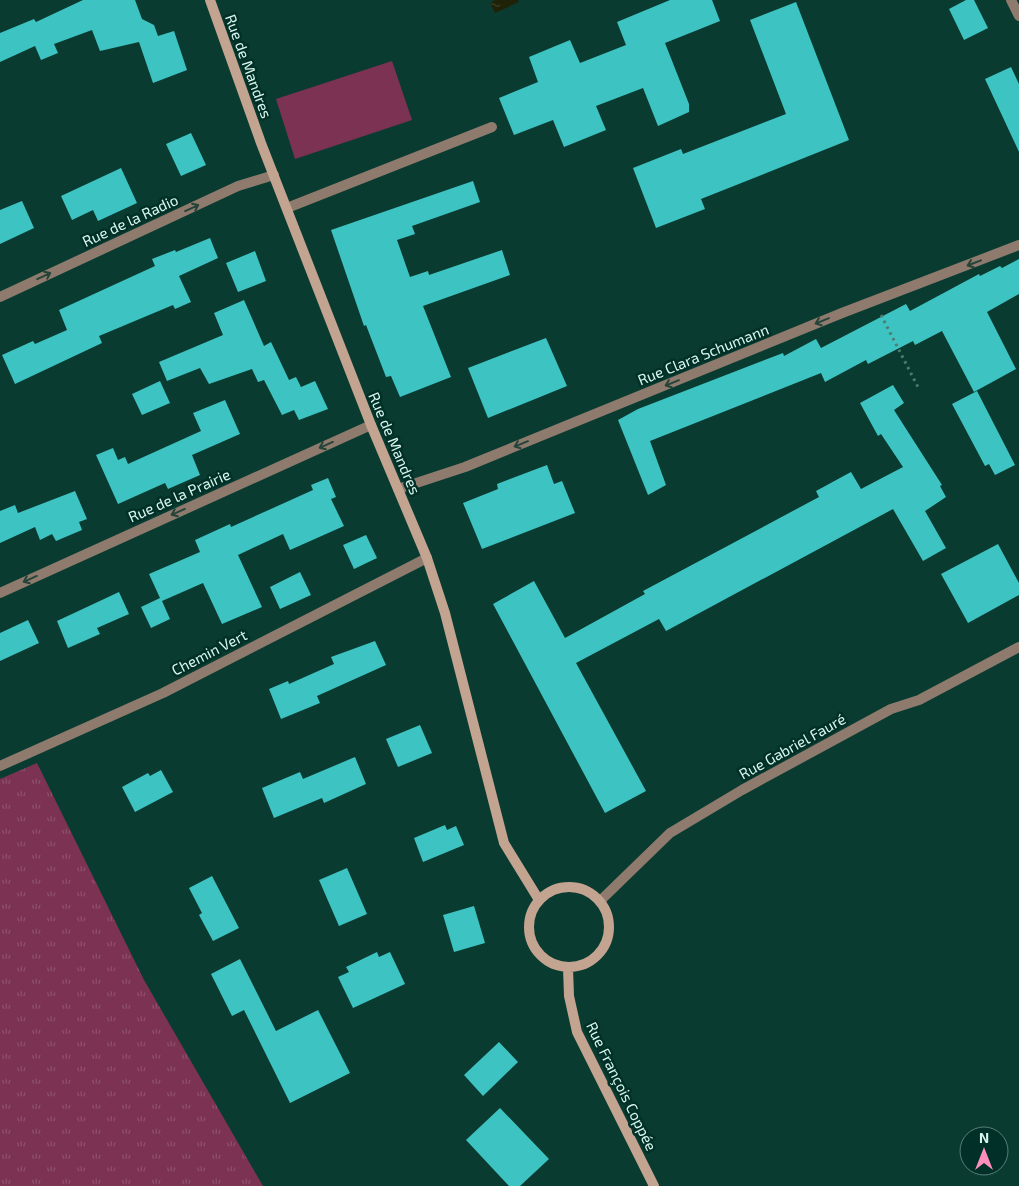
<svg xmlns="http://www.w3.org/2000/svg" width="1019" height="1186" viewBox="0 0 1019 1186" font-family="'Exo 2',sans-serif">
  <defs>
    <pattern id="grass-tufts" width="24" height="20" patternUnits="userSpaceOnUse" patternTransform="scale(1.25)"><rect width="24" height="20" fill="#7c3253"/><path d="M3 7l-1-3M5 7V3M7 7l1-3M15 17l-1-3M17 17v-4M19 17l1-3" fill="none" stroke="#8e506c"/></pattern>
    <pattern id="water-ripples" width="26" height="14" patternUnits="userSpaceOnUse" patternTransform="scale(1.25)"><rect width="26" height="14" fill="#1f2207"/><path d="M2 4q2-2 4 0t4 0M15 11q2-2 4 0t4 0" fill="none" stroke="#3f432b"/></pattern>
  </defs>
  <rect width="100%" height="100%" fill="#0a3b30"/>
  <path fill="url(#grass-tufts)" d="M 37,763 L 144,980 L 263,1186 L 0,1186 L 0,779 Z"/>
  <path fill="#7c3253" d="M 392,61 L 412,120 L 295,159 L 276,99 Z"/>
  <path fill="url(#water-ripples)" d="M 495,0 L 518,0 L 519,2 L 495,13 L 490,3 Z"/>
  <path fill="#3ec3c3" d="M 83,0 L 135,0 L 142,19 L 154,25 L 158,36 L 174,31 L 187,70 L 153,83 L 139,42 L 100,51 L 92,30 L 54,44 L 58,53 L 41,60 L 35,46 L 0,62 L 0,33 L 34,19 L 36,22 Z
    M 670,0 L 712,0 L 720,21 L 665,43 L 689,104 L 689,112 L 658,126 L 643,88 L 596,106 L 606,130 L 564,147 L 553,120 L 514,135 L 499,98 L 538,82 L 529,57 L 570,40 L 580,63 L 626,45 L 617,22 Z
    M 966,0 L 974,0 L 988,28 L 964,40 L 949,9 Z
    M 796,2 L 849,140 L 701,199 L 705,209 L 656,228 L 633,168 L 681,149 L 683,154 L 786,114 L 750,20 Z
    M 1011,67 L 1019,84 L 1019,152 L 985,79 Z
    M 191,133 L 206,165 L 181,176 L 166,144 Z
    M 121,168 L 137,203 L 98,221 L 93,210 L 72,220 L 61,196 Z
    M 473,181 L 480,202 L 412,226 L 415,234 L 397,240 L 410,277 L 428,271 L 429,275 L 502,250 L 510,275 L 423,306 L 451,377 L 400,397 L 391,376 L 386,377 L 366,325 L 364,326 L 331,230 Z
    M 22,201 L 34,228 L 0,244 L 0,210 Z
    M 210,238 L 218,258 L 179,276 L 191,302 L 175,309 L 173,305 L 99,336 L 102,343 L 15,384 L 2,355 L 33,341 L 35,344 L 67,330 L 59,310 L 155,266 L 152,259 L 175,250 L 176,252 Z
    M 255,251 L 266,281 L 238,292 L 226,263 Z
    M 1019,259 L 1019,294 L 987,312 L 1016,369 L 974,392 L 942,331 L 915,345 L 913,341 L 868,364 L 866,360 L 825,382 L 821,373 L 650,441 L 666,485 L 648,495 L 618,420 L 638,409 L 783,353 L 784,356 L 816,339 L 821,348 L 906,304 L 910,311 L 979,274 L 980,276 L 1000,266 L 1002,268 Z
    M 244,300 L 264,346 L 271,342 L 289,380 L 296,377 L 301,387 L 315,381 L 328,409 L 299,420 L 294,410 L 282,415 L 264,380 L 258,382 L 252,369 L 209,384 L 200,368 L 167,381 L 159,362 L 223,335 L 214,313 Z
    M 546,338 L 567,386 L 488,418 L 468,368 Z
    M 160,381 L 170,403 L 142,415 L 132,394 Z
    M 893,385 L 904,403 L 894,410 L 942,485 L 940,486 L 946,497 L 925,511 L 946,548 L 923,561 L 893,509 L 666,631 L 659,619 L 576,663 L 646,791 L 605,813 L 493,604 L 534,581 L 565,638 L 645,594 L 643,591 L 819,497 L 816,491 L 851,472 L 861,489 L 903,467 L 881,434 L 878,436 L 860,403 Z
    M 977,391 L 1015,465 L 995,475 L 989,464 L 985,466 L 952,404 Z
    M 225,400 L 240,434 L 192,455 L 200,475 L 168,489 L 165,483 L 118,504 L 96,455 L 113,448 L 118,460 L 125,457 L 128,464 L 201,431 L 193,413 Z
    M 547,465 L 554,484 L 562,481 L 575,513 L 482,549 L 463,503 L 498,489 L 497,484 Z
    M 328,478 L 336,497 L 331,499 L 344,526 L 290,550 L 283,534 L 238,555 L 262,607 L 222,624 L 203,583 L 162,601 L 170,619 L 151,628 L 141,607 L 160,598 L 149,574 L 200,552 L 195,540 L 230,524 L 231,527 L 313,490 L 311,485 Z
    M 75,491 L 87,519 L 79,522 L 82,530 L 56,541 L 52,534 L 40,540 L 35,527 L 0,543 L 0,511 L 15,505 L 18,513 Z
    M 366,535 L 377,558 L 354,569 L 343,545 Z
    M 998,544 L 1019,583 L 1019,595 L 968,623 L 941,574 Z
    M 300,572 L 311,595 L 280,609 L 270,587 Z
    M 119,592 L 129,614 L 97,628 L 100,634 L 68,648 L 57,621 Z
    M 28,620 L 39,643 L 0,661 L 0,633 Z
    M 375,641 L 386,665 L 317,696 L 320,703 L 281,719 L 269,689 L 288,681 L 289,684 L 334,664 L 331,657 Z
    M 420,725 L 432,753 L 398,767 L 386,739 Z
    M 355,757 L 366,784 L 324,803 L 322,798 L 274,818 L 262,788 L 300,772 L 303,779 Z
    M 161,770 L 173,792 L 135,812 L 122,787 L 148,773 L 150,776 Z
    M 445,825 L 447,830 L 456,826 L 464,845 L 423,862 L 414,838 Z
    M 347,868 L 367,914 L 339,926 L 319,880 Z
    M 212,876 L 239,928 L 213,941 L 199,915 L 202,913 L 189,888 Z
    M 474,906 L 485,943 L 454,952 L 443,915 Z
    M 377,952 L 379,957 L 390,952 L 405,984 L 353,1008 L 338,977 L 349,972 L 346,967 Z
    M 240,959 L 276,1031 L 318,1010 L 350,1073 L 290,1103 L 244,1010 L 232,1016 L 211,974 Z
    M 499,1042 L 518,1062 L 483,1096 L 464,1075 Z
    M 500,1108 L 549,1159 L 520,1186 L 509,1186 L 466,1140 Z"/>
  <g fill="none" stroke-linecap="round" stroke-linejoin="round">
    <path stroke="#4f7a70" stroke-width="3" stroke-dasharray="2.5 4" stroke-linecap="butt" d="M 881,315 L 919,389"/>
    <path stroke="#8e7b6e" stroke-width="10" d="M 1011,0 L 1019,16
      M 287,208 L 492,127
      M 0,297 L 238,186 L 274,175
      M 398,489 L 465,467 L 842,313 L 1019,245
      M 0,593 L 371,425
      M 0,766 L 163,693 L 427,558
      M 600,901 L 670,833 L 742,790 L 891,709 L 919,700 L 1019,647"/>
    <path stroke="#c2a490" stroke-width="10" d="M 210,0 L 261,143 L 371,425 L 427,558 L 445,613 L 504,843 L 539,900
      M529 927a40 40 0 1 1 80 0a40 40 0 1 1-80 0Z
      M 568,968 L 569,996 L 577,1032 L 654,1186"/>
  </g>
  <defs><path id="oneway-shaft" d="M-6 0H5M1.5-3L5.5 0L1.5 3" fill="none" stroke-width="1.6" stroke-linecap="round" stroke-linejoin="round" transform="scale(1.25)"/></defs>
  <g stroke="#244339">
    <use href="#oneway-shaft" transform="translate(192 208) rotate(-25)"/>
    <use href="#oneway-shaft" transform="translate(974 263) rotate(159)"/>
    <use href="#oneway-shaft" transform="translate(44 276) rotate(-25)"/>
    <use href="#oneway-shaft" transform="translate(822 321) rotate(158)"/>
    <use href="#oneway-shaft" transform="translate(672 383) rotate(158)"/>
    <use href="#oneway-shaft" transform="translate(521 444) rotate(158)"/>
    <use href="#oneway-shaft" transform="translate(326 445) rotate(156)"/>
    <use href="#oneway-shaft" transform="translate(178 512) rotate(156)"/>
    <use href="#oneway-shaft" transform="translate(30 579) rotate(156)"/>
  </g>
  <g text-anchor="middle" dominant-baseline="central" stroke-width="5" stroke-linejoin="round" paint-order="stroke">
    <g font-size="15" fill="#d9f7ee" stroke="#003027">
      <text transform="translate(249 66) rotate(70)">Rue de Mandres</text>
      <text transform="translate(130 220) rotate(-25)">Rue de la Radio</text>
      <text transform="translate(703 354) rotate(-22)">Rue Clara Schumann</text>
      <text transform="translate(395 443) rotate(67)">Rue de Mandres</text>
      <text transform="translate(179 495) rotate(-24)">Rue de la Prairie</text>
      <text transform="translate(209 652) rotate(-27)">Chemin Vert</text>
      <text transform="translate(792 746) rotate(-29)">Rue Gabriel Fauré</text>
      <text transform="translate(622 1086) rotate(64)">Rue François Coppée</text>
    </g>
  </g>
  <g transform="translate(984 1151)"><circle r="24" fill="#003027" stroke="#578077"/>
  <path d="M0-4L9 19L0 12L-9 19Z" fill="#fe8ebc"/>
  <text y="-8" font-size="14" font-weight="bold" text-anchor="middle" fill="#d9f7ee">N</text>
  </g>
</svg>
